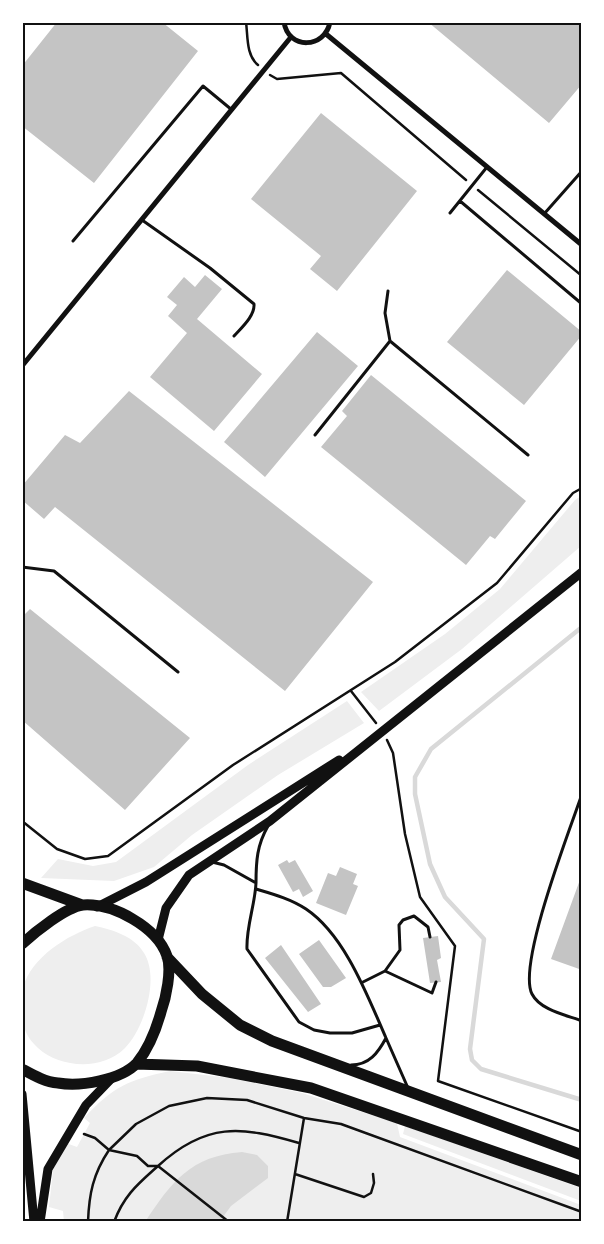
<svg xmlns="http://www.w3.org/2000/svg" width="604" height="1244" viewBox="0 0 604 1244" font-family="'PT Serif',serif">
  <rect width="100%" height="100%" fill="#fff"/>
  <path fill="#eee" d="M 581,496 L 581,546 L 462,649 L 379,711 L 361,692 L 445,634 L 500,589 L 575,500 Z
    M 347,701 L 364,723 L 278,775 L 192,835 L 154,867 L 114,881 L 41,878 L 58,859 L 93,866 L 116,862 L 248,765 Z
    M 95,926 C 113,930 134,936 144,953 C 160,978 144,1029 125,1048 C 102,1071 60,1068 38,1048 C 26,1037 22,1026 22,1011 C 22,1004 21,995 23,988 C 31,957 68,935 95,926 Z
    M 170,1071 L 230,1078 L 302,1093 L 397,1123 L 400,1137 L 581,1205 L 582,1221 L 64,1222 L 63,1211 L 49,1207 L 53,1170 L 66,1143 L 77,1147 L 90,1123 L 84,1118 C 114,1086 128,1080 170,1071 Z
    M 405,1126 L 581,1188 L 581,1201 L 403,1134 Z"/>
  <path fill="#d9d9d9" d="M 242,1152 L 257,1155 L 268,1166 L 268,1178 L 231,1206 L 220,1221 L 145,1222 C 172,1181 191,1156 242,1152 Z"/>
  <g fill="none" stroke-linecap="round" stroke-linejoin="round">
    <path stroke="#d9d9d9" stroke-width="4.5" d="M 582,627 L 431,749 L 415,777 L 415,794 L 430,864 L 445,897 L 484,939 L 470,1049 L 472,1060 L 481,1069 L 582,1100"/>
  </g>
  <path fill="#c4c4c4" d="M 57,22 L 162,22 L 198,51 L 94,183 L 22,126 L 22,66 Z
    M 428,22 L 582,22 L 582,84 L 549,123 Z
    M 321,113 L 417,191 L 337,291 L 310,269 L 321,256 L 251,199 Z
    M 507,270 L 582,332 L 582,335 L 524,405 L 447,342 Z
    M 205,275 L 222,289 L 197,319 L 262,374 L 214,431 L 150,377 L 187,333 L 168,316 L 177,305 L 167,297 L 184,277 L 195,287 Z
    M 317,332 L 358,366 L 265,477 L 224,442 Z
    M 371,375 L 526,501 L 495,539 L 490,536 L 466,565 L 321,447 L 347,416 L 342,411 Z
    M 129,391 L 373,582 L 285,691 L 55,507 L 44,519 L 22,500 L 22,486 L 65,435 L 80,443 Z
    M 30,609 L 190,738 L 125,810 L 22,720 L 22,617 Z
    M 287,860 L 289,863 L 295,860 L 313,891 L 303,897 L 299,889 L 293,892 L 278,865 Z
    M 340,867 L 357,874 L 353,884 L 358,886 L 346,915 L 316,903 L 328,873 L 336,876 Z
    M 581,877 L 582,877 L 582,970 L 551,959 Z
    M 438,936 L 441,958 L 437,960 L 441,982 L 430,983 L 423,938 Z
    M 319,940 L 346,978 L 331,987 L 323,987 L 299,954 Z
    M 281,945 L 321,1004 L 308,1012 L 265,958 Z"/>
  <g fill="none" stroke-linecap="round" stroke-linejoin="round">
    <path stroke="#111" stroke-width="2.5" d="M 246,22 C 248,37 246,55 258,65
      M 270,75 L 277,79 L 341,73 L 466,180
      M 478,190 L 582,276
      M 351,691 L 376,723
      M 387,740 L 393,753 L 405,834 L 420,897 L 455,946 L 438,1081 L 582,1132
      M 22,821 L 57,849 L 85,859 L 108,856 L 233,765 L 395,662 L 497,583 L 573,493 L 582,488
      M 84,1134 L 95,1138 L 109,1150 L 136,1124 L 169,1106 L 207,1098 L 247,1100 L 304,1118 L 341,1124 L 582,1212
      M 295,1174 L 364,1197 L 371,1193 L 374,1183 L 373,1174
      M 88,1222 C 89,1194 93,1174 109,1150 L 137,1156 L 148,1166 L 158,1166 L 229,1222
      M 114,1222 C 124,1195 138,1184 158,1166 C 206,1122 241,1126 299,1143
      M 287,1222 L 304,1118"/>
    <path stroke="#111" stroke-width="3" d="M 460,201 L 582,304
      M 450,213 L 487,167
      M 544,214 L 582,171
      M 142,220 L 210,268 L 254,304 C 255,316 241,328 234,336
      M 73,241 L 203,86 L 232,110
      M 390,341 L 528,455
      M 315,435 L 390,341 L 385,313 L 388,291
      M 22,567 L 54,571 L 178,672
      M 582,794 C 570,829 517,965 532,994 C 540,1010 566,1015 582,1021
      M 212,862 L 224,865 L 256,883 C 256,861 257,845 268,826
      M 256,883 C 255,905 246,927 247,949 L 299,1022 L 314,1030 L 330,1033 L 352,1033 L 380,1025
      M 256,889 C 273,894 291,899 306,909 C 345,935 368,997 386,1038
      M 385,971 L 432,993 L 436,982
      M 363,982 L 385,971 L 400,950 L 399,925 L 403,920 L 414,916 L 428,927 L 430,937
      M 351,1065 C 369,1065 378,1053 386,1038 L 408,1088"/>
    <path stroke="#111" stroke-width="5" d="M 284,22 C 288,50 325,49 330,22
      M 326,34 L 582,245
      M 22,366 L 291,37"/>
    <path stroke="#111" stroke-width="9" d="M 97,907 L 146,882 L 339,760
      M 158,940 L 166,908 L 189,875 L 270,821 L 582,572
      M 22,1094 L 34,1222
      M 40,1222 L 48,1169 L 86,1105 L 112,1078"/>
    <path stroke="#111" stroke-width="11" d="M 22,883 L 82,905
      M 22,944 C 35,932 66,907 83,905 C 113,903 157,927 167,956 C 172,970 166,998 161,1012 C 156,1030 149,1048 137,1063 C 121,1080 80,1087 58,1083 C 45,1082 33,1075 22,1069
      M 167,957 L 202,994 L 240,1025 L 272,1041 L 582,1155
      M 136,1064 L 197,1066 L 311,1088 L 582,1182"/>
  </g>
  <rect width="604" height="1244" fill="none" stroke="#ffffff" stroke-width="48"/>
  <rect x="24" y="24" width="556" height="1196" fill="none" stroke="#111" stroke-width="2"/>
</svg>
